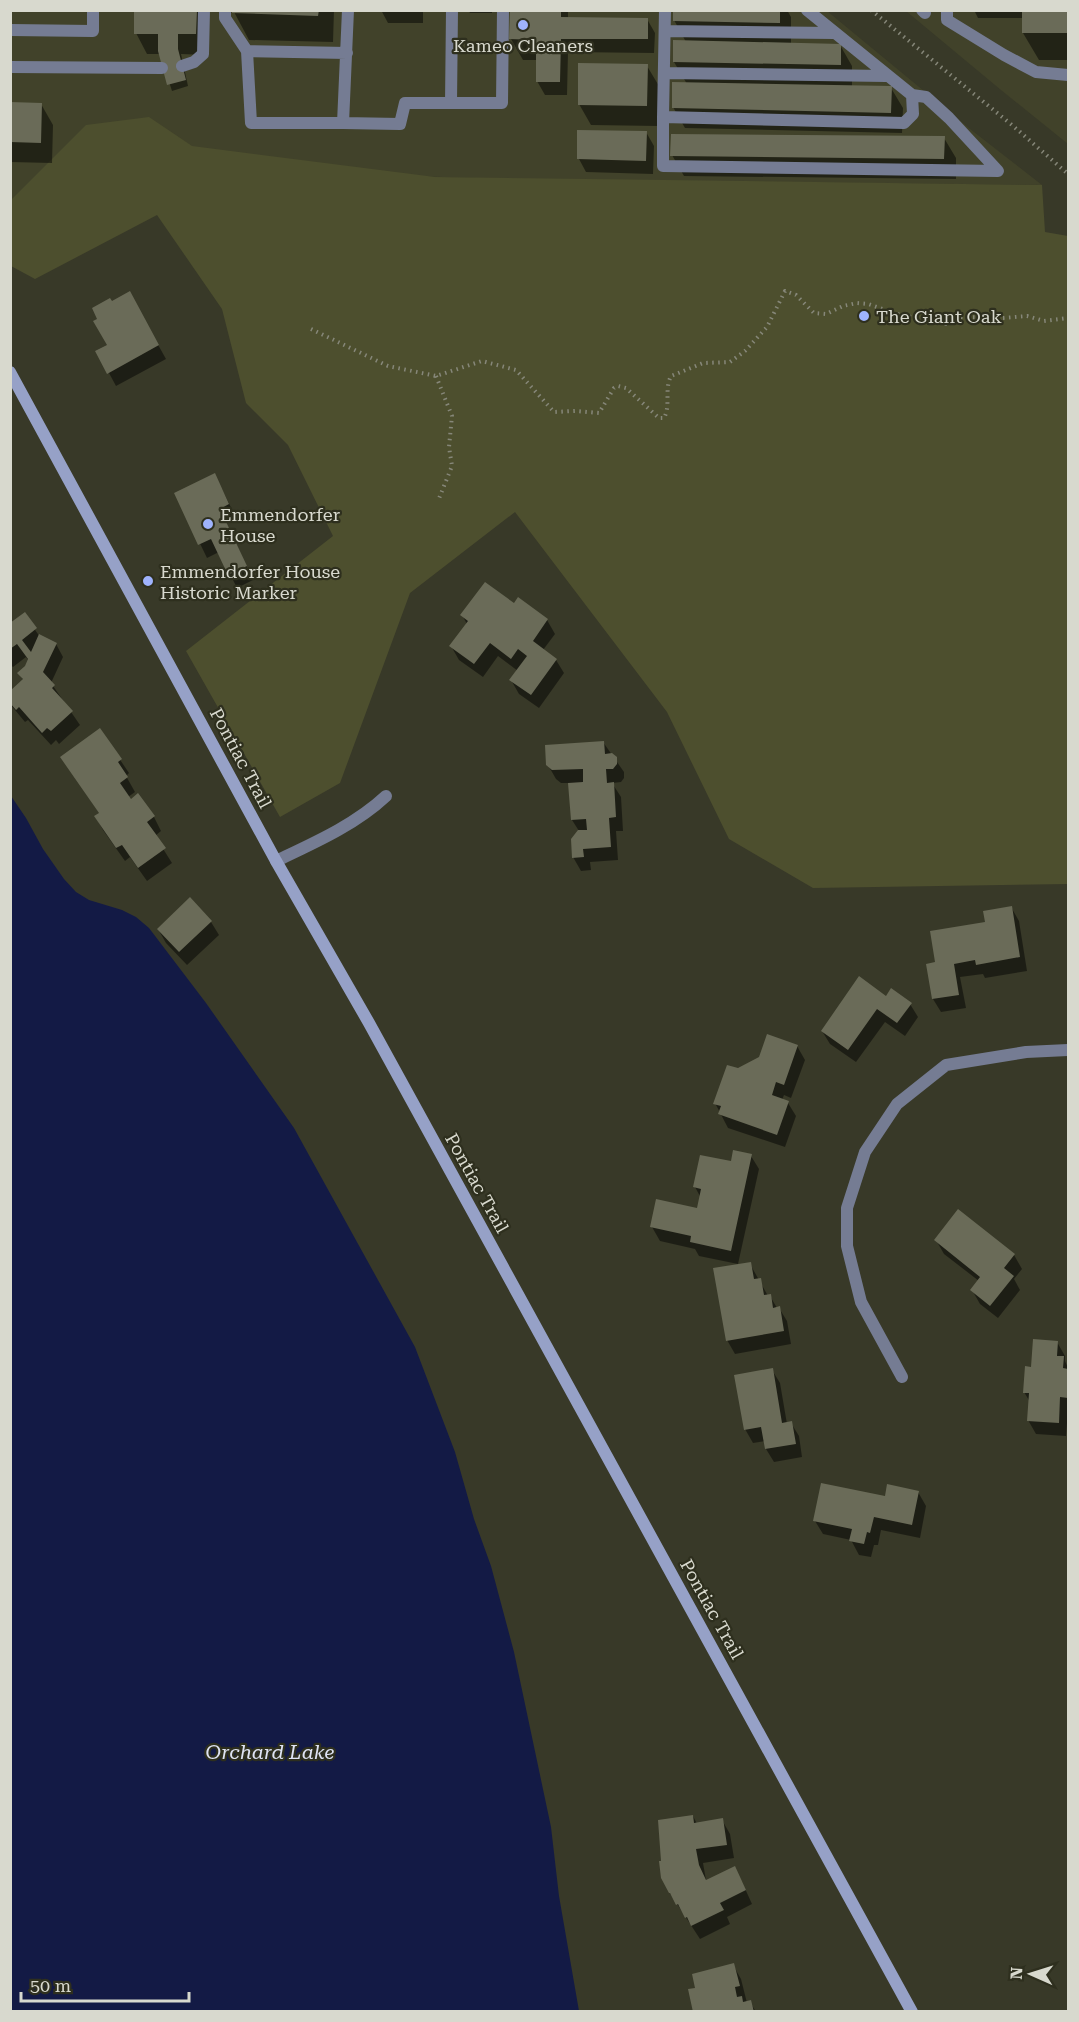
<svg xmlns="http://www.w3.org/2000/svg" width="1079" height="2022" viewBox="0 0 1079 2022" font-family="'Roboto Serif',serif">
  <rect width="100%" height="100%" fill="#383928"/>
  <path fill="#41422a" d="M 11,10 L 827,11 L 970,129 L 1042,185 L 514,179 L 127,168 L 11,224 Z
    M 906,11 L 1068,11 L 1068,144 L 1001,90 Z"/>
  <path fill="#4d4f2e" d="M 149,117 L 192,146 L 435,177 L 1042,185 L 1045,232 L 1068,236 L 1068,884 L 813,888 L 729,839 L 667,712 L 515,512 L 410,593 L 340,783 L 280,817 L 186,651 L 333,536 L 288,445 L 246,403 L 222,309 L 157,215 L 35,279 L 11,266 L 12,199 L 86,125 Z"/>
  <path fill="#131a45" d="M 11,796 L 26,818 L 43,849 L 64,879 L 76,892 L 89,900 L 122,910 L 136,917 L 149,928 L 206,1003 L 294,1128 L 415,1347 L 455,1452 L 474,1519 L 491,1566 L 514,1652 L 551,1827 L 559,1896 L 579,2011 L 11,2011 Z"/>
  <path fill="#0007" d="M 136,10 L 208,10 L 207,55 L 181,54 L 188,86 L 172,91 L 160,54 L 147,54 L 136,33 Z
    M 233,10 L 334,10 L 333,42 L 249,40 Z
    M 381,10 L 423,10 L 423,23 L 388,23 Z
    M 468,10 L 492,10 L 492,13 L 470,13 Z
    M 511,10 L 568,10 L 568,19 L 647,19 L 655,33 L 654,53 L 568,52 L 567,95 L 545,95 L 537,81 L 538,60 L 523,60 L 511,39 Z
    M 674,10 L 787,10 L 791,17 L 791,44 L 840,45 L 852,66 L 852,87 L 891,88 L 903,108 L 902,133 L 685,128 L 673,107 L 687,84 L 674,62 L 686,42 L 674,20 Z
    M 974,10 L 1068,10 L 1068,60 L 1039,60 L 1023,33 L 1023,18 L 978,18 Z
    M 647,66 L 659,86 L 658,126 L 591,125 L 579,104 Z
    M 10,103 L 41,104 L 53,125 L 52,163 L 10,162 Z
    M 646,132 L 654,146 L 653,174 L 586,172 L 579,159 Z
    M 944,138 L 956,158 L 956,179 L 684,176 L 672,155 Z
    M 112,303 L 137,307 L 166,359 L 116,386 L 109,373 Z
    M 222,489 L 236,518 L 226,523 L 253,580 L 237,588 L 219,552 L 207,558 L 176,494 Z
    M 519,599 L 547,620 L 555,634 L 543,650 L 556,660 L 564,673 L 539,708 L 519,694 L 511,680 L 518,671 L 498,656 L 483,677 L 459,660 L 451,646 L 467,624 L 462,615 L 514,605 Z
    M 24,614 L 40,637 L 56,644 L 63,657 L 51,683 L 80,725 L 59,744 L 56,740 L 51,745 L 28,720 L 25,722 L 10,704 L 10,693 L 24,681 L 19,673 L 26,667 L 29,661 L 26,657 L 13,667 L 10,664 L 10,625 Z
    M 100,730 L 129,773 L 126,776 L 135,792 L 128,797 L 130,801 L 138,795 L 154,817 L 161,831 L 155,836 L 172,863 L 147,881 L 130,857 L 125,861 L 103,830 L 96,817 L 100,814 L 62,758 Z
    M 603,742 L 624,772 L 624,778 L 621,782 L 612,783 L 621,797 L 623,831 L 616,831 L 618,860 L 590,862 L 591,870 L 581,871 L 573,857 L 579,831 L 572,820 L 570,783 L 561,783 L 556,779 L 548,765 Z
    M 1011,907 L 1019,921 L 1027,971 L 985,978 L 983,974 L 960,977 L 966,1008 L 941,1012 L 933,999 L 928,965 L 937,964 Z
    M 211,922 L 219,935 L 187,965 L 166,943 L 158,929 Z
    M 886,998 L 910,1004 L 918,1017 L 905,1036 L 885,1022 L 856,1062 L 830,1044 L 822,1031 Z
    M 797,1046 L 805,1060 L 791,1098 L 784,1095 L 782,1100 L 788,1103 L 796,1116 L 785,1147 L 728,1128 L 715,1103 L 738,1070 Z
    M 751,1156 L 759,1169 L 738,1264 L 699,1256 L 695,1249 L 660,1241 L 652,1227 L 698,1210 L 701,1198 L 695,1187 L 732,1163 Z
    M 936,1240 L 1014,1255 L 1022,1269 L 1014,1279 L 1020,1290 L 998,1318 L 980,1304 L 972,1290 L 979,1281 L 944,1254 Z
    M 750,1264 L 768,1296 L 770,1296 L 777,1308 L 779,1308 L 787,1321 L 791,1344 L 735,1354 L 727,1340 Z
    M 1057,1342 L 1065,1356 L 1065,1361 L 1068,1368 L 1068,1410 L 1066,1436 L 1036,1434 L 1028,1420 L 1030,1402 L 1024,1392 L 1032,1368 Z
    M 772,1370 L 780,1383 L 787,1424 L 791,1423 L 799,1436 L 802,1457 L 774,1462 L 766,1449 L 765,1441 L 753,1443 L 745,1429 Z
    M 918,1492 L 926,1506 L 920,1538 L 881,1530 L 878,1545 L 874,1545 L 871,1557 L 859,1555 L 851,1540 L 823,1534 L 815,1521 Z
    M 693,1816 L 697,1824 L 722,1820 L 730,1834 L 734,1858 L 703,1863 L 706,1880 L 742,1882 L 752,1904 L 727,1917 L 730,1924 L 700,1939 L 670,1893 Z
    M 733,1965 L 741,1979 L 747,2003 L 750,2002 L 756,2012 L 694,2012 L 697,1989 Z"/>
  <path fill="#6a6b58" d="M 134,10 L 197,10 L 196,34 L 178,34 L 178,49 L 186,80 L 167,85 L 158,51 L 158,34 L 134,34 Z
    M 232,10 L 319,10 L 318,16 L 232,13 Z
    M 510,10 L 561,10 L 561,17 L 648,18 L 648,39 L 561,39 L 560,82 L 536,82 L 536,40 L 509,39 Z
    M 673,10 L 780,10 L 780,23 L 673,21 Z
    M 1022,10 L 1068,10 L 1068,33 L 1022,33 Z
    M 673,40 L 841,44 L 841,65 L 673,62 Z
    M 578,63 L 648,64 L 647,106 L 578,105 Z
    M 672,82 L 892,86 L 891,113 L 672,108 Z
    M 10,102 L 42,103 L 41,143 L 10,142 Z
    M 577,130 L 647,131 L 646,161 L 577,159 Z
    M 671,134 L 945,136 L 944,159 L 670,156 Z
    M 130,291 L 159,345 L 107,374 L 95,351 L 107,345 L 93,321 L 97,319 L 92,308 L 110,298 L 112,301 Z
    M 215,473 L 229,504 L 220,509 L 247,566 L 228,575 L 211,539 L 198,545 L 174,493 Z
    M 485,582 L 514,603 L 518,597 L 548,619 L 533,641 L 557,659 L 531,695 L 509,680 L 527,656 L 518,649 L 511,659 L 490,643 L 474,664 L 449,646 L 468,621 L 460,615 Z
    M 25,612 L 37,628 L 22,640 L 31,652 L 39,634 L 57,643 L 43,672 L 55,685 L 52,688 L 73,711 L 51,731 L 47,728 L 42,733 L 19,707 L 16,710 L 10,703 L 10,691 L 23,679 L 17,673 L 25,666 L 28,659 L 17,644 L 10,649 L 10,623 Z
    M 100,728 L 122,759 L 118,762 L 128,777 L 120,783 L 131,799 L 138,793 L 155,816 L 147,822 L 166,848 L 138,868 L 122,845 L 116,848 L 94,816 L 99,813 L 60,757 Z
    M 604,741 L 605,754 L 612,753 L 617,757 L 617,764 L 613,769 L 606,769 L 607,783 L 614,782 L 616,817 L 609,818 L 611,847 L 583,849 L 584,857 L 572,858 L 571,839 L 578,830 L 587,830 L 586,819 L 571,820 L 568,783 L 583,782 L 583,769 L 552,770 L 546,765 L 545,745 Z
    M 190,897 L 212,921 L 179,952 L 157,929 Z
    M 1012,906 L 1020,957 L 976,965 L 975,960 L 954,964 L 959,995 L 932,999 L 926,964 L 935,962 L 930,931 L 985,922 L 983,911 Z
    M 859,976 L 886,996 L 891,988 L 912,1003 L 897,1023 L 877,1009 L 848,1050 L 821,1031 Z
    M 767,1034 L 798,1045 L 784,1085 L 776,1082 L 772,1095 L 789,1101 L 777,1135 L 718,1114 L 721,1106 L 713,1104 L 727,1065 L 738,1068 L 759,1057 Z
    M 733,1150 L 752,1154 L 731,1251 L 690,1242 L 691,1236 L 650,1227 L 656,1199 L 697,1208 L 701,1189 L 693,1187 L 700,1155 L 731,1161 Z
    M 958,1209 L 1015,1254 L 1004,1268 L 1014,1276 L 990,1306 L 970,1290 L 980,1277 L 934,1240 Z
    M 751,1262 L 754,1279 L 761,1278 L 764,1295 L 771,1294 L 773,1308 L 780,1306 L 784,1331 L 726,1341 L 713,1268 Z
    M 1033,1339 L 1058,1341 L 1057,1356 L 1064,1356 L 1063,1368 L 1068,1369 L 1068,1398 L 1060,1397 L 1059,1423 L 1027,1421 L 1029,1393 L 1023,1393 L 1025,1366 L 1031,1367 Z
    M 773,1368 L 782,1423 L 792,1421 L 796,1444 L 765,1449 L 761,1427 L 744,1430 L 734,1375 Z
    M 821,1483 L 885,1496 L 887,1484 L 919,1491 L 912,1525 L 874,1517 L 870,1533 L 867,1532 L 864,1544 L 849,1541 L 852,1529 L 813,1521 Z
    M 693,1815 L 694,1823 L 723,1818 L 727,1845 L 696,1849 L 699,1865 L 706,1880 L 735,1866 L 746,1890 L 720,1903 L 724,1910 L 691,1926 L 687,1917 L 685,1918 L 678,1904 L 676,1905 L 670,1893 L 669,1893 L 661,1878 L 659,1861 L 661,1861 L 658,1820 Z
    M 734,1963 L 740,1986 L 735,1987 L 737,1997 L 742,1996 L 743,2002 L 751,2000 L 754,2012 L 693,2012 L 688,1989 L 695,1988 L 692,1974 Z"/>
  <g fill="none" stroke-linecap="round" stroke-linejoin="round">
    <path stroke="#868779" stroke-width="4" stroke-dasharray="1.5 4.5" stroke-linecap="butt" d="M 871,10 L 1012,125 L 1068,174
      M 311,329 L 388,366 L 436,376 L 482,361 L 516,370 L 554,412 L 575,411 L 599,413 L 614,388 L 618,386 L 626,388 L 659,418 L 664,418 C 671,405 664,390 671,376 L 703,363 L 730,362 L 745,351 L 767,327 L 785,291 L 796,295 L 814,313 L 826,314 L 843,306 L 857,303 L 868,304 L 897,314 L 946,324 L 959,317 L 1003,318 L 1027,316 L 1044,321 L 1068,318
      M 436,376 L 452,416 L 449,447 L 452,466 L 438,501"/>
    <path stroke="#757c93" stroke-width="12" d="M 225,10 L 225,18 L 247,51 L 347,53
      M 348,10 L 343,123 L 400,124 L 405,103 L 451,103 L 452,10
      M 665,10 L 663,117 L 904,123 L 913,114 L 912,95 L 807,10
      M 922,10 L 925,13
      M 947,10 L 947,20 L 1004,55 L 1036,72 L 1068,75
      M 10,30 L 93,31 L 93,10
      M 665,31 L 834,33
      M 247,51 L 251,123 L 343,123
      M 182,66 L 194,62 L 203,54 L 204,10
      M 10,67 L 162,68
      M 664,73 L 886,76
      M 451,103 L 502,103 L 503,10
      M 663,117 L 663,166 L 998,171 L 949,118 L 926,97 L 912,95"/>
    <path stroke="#757c93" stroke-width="12" d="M 276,861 C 314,843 355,825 386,796
      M 902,1377 L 861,1302 L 847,1246 L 847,1208 L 865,1152 L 897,1104 L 946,1065 L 1026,1052 L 1068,1050"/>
    <path stroke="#96a1c7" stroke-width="12" d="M 10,372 L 276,861 L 369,1023 L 912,2012"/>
  </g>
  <g fill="#9fb3fd" stroke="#2e2f1e" stroke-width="2">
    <circle cx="523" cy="25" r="6"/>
    <circle cx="864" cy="316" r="6"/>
    <circle cx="208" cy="524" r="6"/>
    <circle cx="148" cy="581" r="6"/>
  </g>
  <g text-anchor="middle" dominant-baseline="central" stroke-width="4.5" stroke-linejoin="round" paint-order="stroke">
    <g font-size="18" fill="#d8d9ce" stroke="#2e2f1e" text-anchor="start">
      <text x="523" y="45" text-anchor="middle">Kameo Cleaners</text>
      <text x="876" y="316">The Giant Oak</text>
      <text x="220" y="514">Emmendorfer<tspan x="220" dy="21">House</tspan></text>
      <text x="160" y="571">Emmendorfer House<tspan x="160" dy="21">Historic Marker</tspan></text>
    </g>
    <g font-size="18" fill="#d8d9ce" stroke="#2e2f1e">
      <text transform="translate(241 758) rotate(62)">Pontiac Trail</text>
      <text transform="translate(477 1183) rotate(61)">Pontiac Trail</text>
      <text transform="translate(712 1609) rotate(61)">Pontiac Trail</text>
    </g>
    <g font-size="20" font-style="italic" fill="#dee3f3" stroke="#2e2f1e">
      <text x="270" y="1752">Orchard Lake</text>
    </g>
  </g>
  <rect width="1079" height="2022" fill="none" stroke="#d8d9ce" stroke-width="24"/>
  <g transform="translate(1031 1974) rotate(273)" stroke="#2e2f1e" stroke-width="4.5" paint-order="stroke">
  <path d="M0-4.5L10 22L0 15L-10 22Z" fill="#d8d9ce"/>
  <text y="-9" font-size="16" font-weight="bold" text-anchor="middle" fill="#d8d9ce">N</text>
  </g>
  <path d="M21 1992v9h168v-9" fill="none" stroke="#d8d9ce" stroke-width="3"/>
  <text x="30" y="1992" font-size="18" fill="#d8d9ce" stroke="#2e2f1e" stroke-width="4.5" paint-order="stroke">50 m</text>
</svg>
